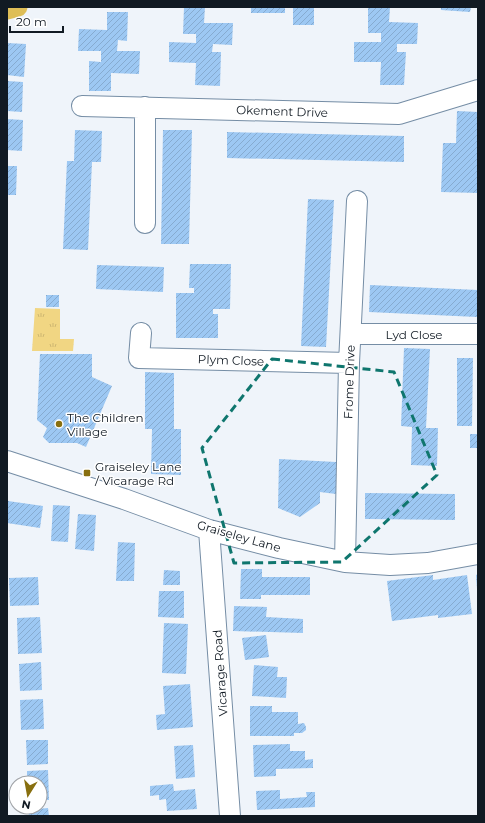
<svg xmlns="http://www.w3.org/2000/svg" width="485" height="823" viewBox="0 0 485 823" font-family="Montserrat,sans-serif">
  <defs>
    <pattern id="park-tufts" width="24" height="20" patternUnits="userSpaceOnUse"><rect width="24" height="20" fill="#f1d683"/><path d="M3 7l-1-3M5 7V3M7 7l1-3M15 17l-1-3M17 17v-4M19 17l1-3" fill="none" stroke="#ceb771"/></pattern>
    <pattern id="building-hatch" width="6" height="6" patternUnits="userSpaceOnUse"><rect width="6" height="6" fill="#9dc8f3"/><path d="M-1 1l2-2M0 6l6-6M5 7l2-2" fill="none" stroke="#86abd0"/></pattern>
  </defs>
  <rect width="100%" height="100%" fill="#eff4fa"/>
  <path fill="url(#park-tufts)" d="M 35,308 L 60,309 L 60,339 L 74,339 L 73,351 L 32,351 Z"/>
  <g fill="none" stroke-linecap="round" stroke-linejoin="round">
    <path stroke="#debe57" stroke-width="19" d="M 7,10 L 18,7"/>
  </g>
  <path fill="url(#building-hatch)" d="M 184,7 L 205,7 L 204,23 L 233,23 L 232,45 L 213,44 L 212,52 L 221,52 L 220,86 L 195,85 L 196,63 L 169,62 L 169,42 L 196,43 L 196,34 L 183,34 Z
    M 251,7 L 285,7 L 285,13 L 251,13 Z
    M 293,7 L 314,7 L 314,25 L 293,25 Z
    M 368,7 L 390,7 L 389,22 L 418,23 L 417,44 L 397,44 L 397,52 L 406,52 L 404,85 L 380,85 L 381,62 L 354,62 L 354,42 L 381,42 L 381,33 L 368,33 Z
    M 441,7 L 471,7 L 470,12 L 441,10 Z
    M 107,12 L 128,12 L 127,41 L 118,40 L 117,51 L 140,51 L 139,74 L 111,73 L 111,91 L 89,91 L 89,61 L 101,62 L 101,51 L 78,51 L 79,29 L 107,30 Z
    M 7,43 L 26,44 L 24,77 L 7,75 Z
    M 7,81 L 23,82 L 22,112 L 7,111 Z
    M 457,111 L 478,112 L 478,193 L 441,192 L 443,143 L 456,143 Z
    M 7,119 L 23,120 L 22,151 L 7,150 Z
    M 75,130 L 102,131 L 101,162 L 92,162 L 88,250 L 63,249 L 67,161 L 74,161 Z
    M 163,130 L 192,130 L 189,244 L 161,244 Z
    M 227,132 L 404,136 L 404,162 L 227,158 Z
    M 7,166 L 17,166 L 16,195 L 7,195 Z
    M 308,199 L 334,200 L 326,347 L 301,346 Z
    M 190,264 L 231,264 L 230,309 L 213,309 L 213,314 L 218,314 L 218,338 L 176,338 L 176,293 L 194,293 L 194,288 L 189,288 Z
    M 97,265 L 164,267 L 163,292 L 96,289 Z
    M 370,285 L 478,290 L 477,317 L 369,312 Z
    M 46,295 L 59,295 L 59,307 L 46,307 Z
    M 404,348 L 430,349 L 426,428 L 438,428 L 437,466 L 411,465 L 412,427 L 401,426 Z
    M 40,354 L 92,354 L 92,377 L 112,386 L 86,447 L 77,443 L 49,443 L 43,437 L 47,428 L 37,420 Z
    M 457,358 L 473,358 L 472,426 L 457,426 Z
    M 145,372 L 174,373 L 174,429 L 181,429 L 181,475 L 151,474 L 152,429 L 145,429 Z
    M 470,434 L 478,434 L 478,448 L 470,448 Z
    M 279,459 L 336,462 L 336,494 L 320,492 L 320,503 L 300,517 L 278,508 Z
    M 365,493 L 455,494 L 455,520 L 365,519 Z
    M 8,501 L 43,506 L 40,528 L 7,523 Z
    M 53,505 L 70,506 L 68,542 L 51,541 Z
    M 78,514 L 96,515 L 94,551 L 75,549 Z
    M 118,542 L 135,543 L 134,581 L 116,581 Z
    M 241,569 L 262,569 L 262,577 L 310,577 L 310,595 L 261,595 L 261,599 L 240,599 Z
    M 164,570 L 180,571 L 180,585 L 163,585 Z
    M 478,574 L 478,589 L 477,589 L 476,575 Z
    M 433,575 L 433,580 L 467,575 L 472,614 L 438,618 L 438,615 L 392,621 L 387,581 Z
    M 38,577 L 39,605 L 10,606 L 9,578 Z
    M 159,591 L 184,591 L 184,618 L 158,617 Z
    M 234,606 L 267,607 L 266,617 L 303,619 L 303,633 L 233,631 Z
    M 40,617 L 42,653 L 18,654 L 17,618 Z
    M 164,623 L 188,624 L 186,674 L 162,673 Z
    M 266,635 L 269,657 L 245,660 L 242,638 Z
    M 41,662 L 42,690 L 20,691 L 19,664 Z
    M 254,665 L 278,667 L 277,677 L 287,677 L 286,698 L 252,696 Z
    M 190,684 L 193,727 L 157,730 L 156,715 L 165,714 L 163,686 Z
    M 43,699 L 44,729 L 21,730 L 20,700 Z
    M 250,706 L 272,706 L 272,712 L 298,712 L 298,724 L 304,723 L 306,727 L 306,730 L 302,733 L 294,733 L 294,736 L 250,736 Z
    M 26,740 L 48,740 L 48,764 L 27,765 Z
    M 290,744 L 290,751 L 305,751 L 305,760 L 313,759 L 313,768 L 276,769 L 276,776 L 254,777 L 253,745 Z
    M 193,745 L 195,777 L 176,779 L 174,746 Z
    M 48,770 L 49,800 L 40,800 L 40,783 L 27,783 L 27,771 Z
    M 173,784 L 174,791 L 195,789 L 197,809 L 167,811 L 166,799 L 159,800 L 159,795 L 150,796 L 150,786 Z
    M 280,790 L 280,799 L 307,797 L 306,792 L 315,792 L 315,807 L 257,810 L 256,791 Z
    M 48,808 L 49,816 L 29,816 L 28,810 Z"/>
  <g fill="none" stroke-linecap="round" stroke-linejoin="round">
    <g stroke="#758da5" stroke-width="22">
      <path id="minor" d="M 82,106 L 399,114 L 478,90
        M 145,223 L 145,107
        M 141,333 L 139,358 L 349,363
        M 351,334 L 478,334
        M 7,461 L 124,499 L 209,530 L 279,548 L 345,562 L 390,565 L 428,563 L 478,554
        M 209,530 L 230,816
        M 345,562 L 349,363 L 357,201"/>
    </g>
    <use href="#minor" stroke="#fff" stroke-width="20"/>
  </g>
  <path fill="none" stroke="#0f766e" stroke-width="3" stroke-dasharray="8 5" stroke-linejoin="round" d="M 272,359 L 394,372 L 437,475 L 342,562 L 234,563 L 202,448 Z"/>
  <g fill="#886f0f" stroke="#fff" stroke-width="1.5">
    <circle cx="59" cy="424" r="4"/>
    <rect x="83" y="469" width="8" height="8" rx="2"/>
  </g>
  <g text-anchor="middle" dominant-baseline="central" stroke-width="3" stroke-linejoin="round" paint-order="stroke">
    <g font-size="12" fill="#111a23" stroke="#fff">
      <text transform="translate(282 111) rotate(2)">Okement Drive</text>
      <text x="414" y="334">Lyd Close</text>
      <text transform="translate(231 360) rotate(2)">Plym Close</text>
      <text transform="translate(349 382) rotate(-88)">Frome Drive</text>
      <text transform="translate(239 536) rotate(16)">Graiseley Lane</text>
      <text transform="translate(220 673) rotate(-94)">Vicarage Road</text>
    </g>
    <g font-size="12" fill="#111a23" stroke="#fff" text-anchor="start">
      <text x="67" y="417">The Children<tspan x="67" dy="14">Village</tspan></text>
      <text x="95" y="466">Graiseley Lane<tspan x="95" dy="14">/ Vicarage Rd</tspan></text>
    </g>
  </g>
  <rect width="485" height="823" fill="none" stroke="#111a23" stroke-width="16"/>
  <g transform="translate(28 795) rotate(191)"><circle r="19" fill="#ffffff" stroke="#a0a3a7"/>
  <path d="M0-3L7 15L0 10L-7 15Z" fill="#886f0f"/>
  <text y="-6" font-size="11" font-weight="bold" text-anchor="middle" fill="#111a23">N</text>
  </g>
  <path d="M10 26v6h53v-6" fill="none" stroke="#111a23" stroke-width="2"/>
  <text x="16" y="26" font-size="12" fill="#111a23" stroke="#ffffff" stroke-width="3" paint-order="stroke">20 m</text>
</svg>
